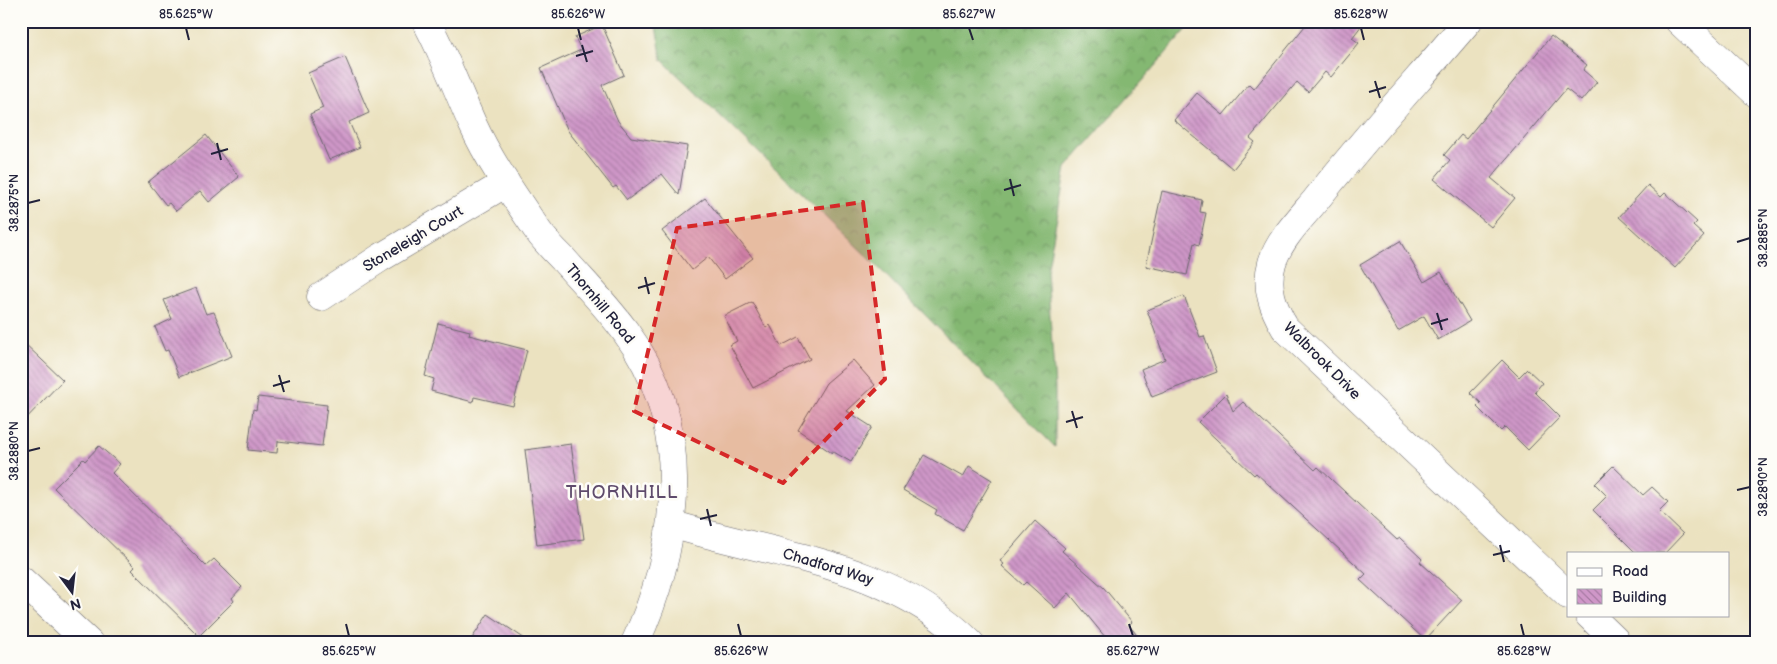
<svg xmlns="http://www.w3.org/2000/svg" width="1777" height="664" viewBox="0 0 1777 664" font-family="'Balsamiq Sans',sans-serif">
  <defs>
    <pattern id="forest-crowns" width="20" height="18" patternUnits="userSpaceOnUse" patternTransform="scale(1.25)"><rect width="20" height="18" fill="#84b872"/><path d="M2 6a3 3 0 1 1 6 0M12 15a3 3 0 1 1 6 0" fill="none" stroke="#6c955f"/></pattern>
    <pattern id="building-back-hatch" width="6" height="6" patternUnits="userSpaceOnUse" patternTransform="scale(1.25)"><rect width="6" height="6" fill="#cf97c8"/><path d="M-1 5l2 2M0 0l6 6M5-1l2 2" fill="none" stroke="#a87ba4"/></pattern>
  </defs>
  <rect width="100%" height="100%" fill="#fdfcf7"/>
  <filter id="ink" filterUnits="userSpaceOnUse"><feTurbulence type="fractalNoise" baseFrequency=".02" numOctaves="2"/><feDisplacementMap in="SourceGraphic" scale="10" xChannelSelector="R" yChannelSelector="G"/><feConvolveMatrix kernelMatrix="1 2 1 2 8 2 1 2 1" color-interpolation-filters="sRGB"/></filter>
  <filter id="wash" filterUnits="userSpaceOnUse"><feTurbulence type="fractalNoise" baseFrequency=".0096" numOctaves="4" result="noise"/><feDisplacementMap in="SourceGraphic" scale="20" xChannelSelector="R" yChannelSelector="G"/><feGaussianBlur stdDeviation="1.12" result="paint"/><feColorMatrix in="noise" values="0 0 0 0 0 0 0 0 0 0 0 0 0 0 0 0 0 1.4 0 .05"/><feComposite in="paint" operator="in"/></filter>
  <g filter="url(#wash)">
    <rect width="100%" height="100%" fill="#ebe2c0"/>
    <path fill="url(#forest-crowns)" stroke="#536d56" d="M 655,21 L 1194,21 L 1066,168 L 1047,272 L 1055,388 L 1055,447 L 870,259 L 662,60 Z"/>
    <g id="blocks">
      <path fill="url(#building-back-hatch)" d="M 1309,21 L 1365,21 L 1352,38 L 1359,43 L 1331,77 L 1325,72 L 1308,92 L 1297,82 L 1250,138 L 1255,142 L 1233,169 L 1174,120 L 1197,93 L 1223,115 L 1249,84 L 1254,89 Z
        M 602,25 L 624,75 L 602,85 L 618,121 L 631,137 L 687,146 L 679,195 L 662,174 L 627,200 L 616,186 L 613,188 L 568,131 L 541,68 L 581,50 L 575,37 Z
        M 1551,36 L 1587,65 L 1583,70 L 1597,82 L 1581,101 L 1566,89 L 1491,178 L 1515,198 L 1491,227 L 1434,179 L 1450,160 L 1444,155 L 1461,135 L 1466,139 Z
        M 345,57 L 369,113 L 349,122 L 360,147 L 329,160 L 310,114 L 323,108 L 308,73 Z
        M 206,135 L 239,177 L 209,202 L 200,191 L 176,211 L 169,203 L 166,205 L 148,182 Z
        M 1648,185 L 1661,197 L 1665,193 L 1697,222 L 1693,226 L 1704,236 L 1675,268 L 1619,217 Z
        M 1162,191 L 1202,200 L 1200,212 L 1206,213 L 1199,245 L 1194,243 L 1187,275 L 1146,266 Z
        M 705,198 L 753,258 L 725,279 L 708,257 L 692,270 L 662,231 Z
        M 1400,241 L 1424,282 L 1441,272 L 1470,321 L 1438,340 L 1424,316 L 1398,331 L 1360,265 Z
        M 196,288 L 206,314 L 214,312 L 232,356 L 179,377 L 168,350 L 165,351 L 155,327 L 172,319 L 164,300 Z
        M 1184,296 L 1200,337 L 1204,336 L 1217,372 L 1152,397 L 1141,369 L 1165,359 L 1147,310 Z
        M 752,302 L 766,328 L 770,325 L 781,346 L 798,337 L 810,359 L 753,388 L 730,345 L 737,341 L 724,316 Z
        M 438,323 L 470,331 L 469,335 L 527,350 L 513,406 L 474,397 L 473,402 L 431,391 L 434,379 L 425,376 Z
        M 21,340 L 63,380 L 21,424 Z
        M 853,360 L 875,385 L 847,411 L 872,427 L 851,462 L 832,451 L 832,453 L 798,430 L 826,383 Z
        M 1502,360 L 1519,377 L 1527,369 L 1542,383 L 1535,392 L 1560,417 L 1528,450 L 1505,427 L 1501,431 L 1477,407 L 1481,403 L 1470,393 Z
        M 1226,394 L 1233,411 L 1243,402 L 1315,470 L 1318,467 L 1397,540 L 1400,538 L 1422,559 L 1420,562 L 1462,600 L 1425,640 L 1360,580 L 1366,574 L 1256,473 L 1254,475 L 1198,422 Z
        M 258,397 L 327,405 L 322,446 L 278,441 L 277,453 L 248,450 L 253,409 L 256,410 Z
        M 571,444 L 584,539 L 537,545 L 525,450 Z
        M 99,446 L 120,464 L 112,473 L 206,566 L 214,559 L 242,587 L 232,598 L 234,601 L 199,636 L 132,570 L 135,567 L 54,488 L 83,459 L 85,461 Z
        M 924,455 L 963,477 L 969,466 L 992,480 L 963,530 L 935,514 L 937,510 L 903,490 Z
        M 1613,466 L 1643,495 L 1652,487 L 1668,502 L 1659,511 L 1683,534 L 1665,553 L 1636,553 L 1593,510 L 1607,496 L 1595,484 Z
        M 1035,521 L 1065,548 L 1062,551 L 1104,588 L 1132,622 L 1129,625 L 1143,643 L 1110,643 L 1069,593 L 1055,608 L 1026,582 L 1023,585 L 1002,566 L 1004,564 L 1000,561 Z
        M 488,614 L 531,643 L 469,643 Z"/>
    </g>
  </g>
  <g filter="url(#ink)">
    <use href="#blocks" fill-opacity="0" stroke="#68656a" stroke-width="1"/>
    <g fill="none" stroke-linecap="round" stroke-linejoin="round">
      <g stroke="#68656a" stroke-width="29">
        <path id="minor" d="M 426,21 C 444,54 457,90 473,125 C 490,162 515,197 538,231 C 545,241 554,250 563,259 C 584,283 606,305 625,331 C 694,423 681,544 635,643
          M 1468,21 C 1417,81 1364,139 1315,201 C 1300,219 1279,240 1272,263 C 1265,287 1273,308 1285,328 L 1568,595
          M 321,297 L 380,258 L 506,183
          M 671,524 C 774,556 889,562 970,643
          M 21,580 L 89,643
          M 1589,615 L 1615,640"/>
      </g>
      <g stroke="#68656a" stroke-width="29">
        <path id="major" d="M 1679,21 L 1756,93"/>
      </g>
      <use href="#minor" stroke="#fff" stroke-width="28"/>
      <use href="#major" stroke="#fff" stroke-width="28"/>
    </g>
  </g>
  <path fill="#d62828" fill-opacity="0.2" stroke="#d62828" stroke-width="4" stroke-dasharray="10 6" stroke-linejoin="round" d="M 863,202 L 885,379 L 783,483 L 634,411 L 677,228 Z"/>
  <path fill="none" stroke="#22223b" stroke-width="2" d="M 186,28 L 189,40M 578,28 L 581,40M 969,28 L 973,40M 1361,28 L 1364,40M 582,45 L 587,62M 576,56 L 593,51M 1375,81 L 1380,98M 1369,92 L 1386,87M 217,143 L 221,160M 211,154 L 228,149M 1010,179 L 1014,196M 1004,190 L 1021,185M 28,203 L 40,200M 1737,242 L 1750,238M 645,277 L 649,294M 638,288 L 655,283M 1437,313 L 1442,330M 1431,324 L 1448,319M 279,375 L 284,392M 273,386 L 290,381M 1072,411 L 1077,428M 1066,422 L 1083,417M 28,451 L 40,448M 1737,490 L 1750,487M 707,509 L 711,526M 700,519 L 717,515M 1500,545 L 1504,562M 1493,555 L 1510,551M 346,624 L 349,636M 738,624 L 741,636M 1129,624 L 1133,636M 1521,624 L 1524,636"/>
  <g text-anchor="middle" dominant-baseline="central" stroke-width="5" stroke-linejoin="round" paint-order="stroke">
    <g font-size="15" fill="#22223b" stroke="#fdfcf7">
      <text transform="translate(413 239) rotate(-31)">Stoneleigh Court</text>
      <text transform="translate(600 304) rotate(50)">Thornhill Road</text>
      <text transform="translate(1322 361) rotate(45)">Walbrook Drive</text>
      <text transform="translate(828 567) rotate(17)">Chadford Way</text>
    </g>
    <g font-size="18" letter-spacing="1" fill="#5f4b6c" stroke="#fdfcf7">
      <text x="622" y="492">THORNHILL</text>
    </g>
  </g>
  <rect width="1777" height="664" fill="none" stroke="#fdfcf7" stroke-width="55"/>
  <rect x="1567" y="552" width="162" height="65" fill="#fdfcf7" stroke="#a5a5ac"/>
  <rect x="1577" y="568" width="25" height="8" fill="#ffffff" stroke="#a5a5ac"/>
  <text x="1612" y="576" font-size="15" fill="#22223b">Road</text>
  <rect x="1577" y="589" width="25" height="15" fill="url(#building-back-hatch)" stroke="#a5a5ac"/>
  <text x="1612" y="602" font-size="15" fill="#22223b">Building</text>
  <g transform="translate(72 592) rotate(165)" stroke="#fdfcf7" stroke-width="4" paint-order="stroke">
  <path d="M0-4L9 19L0 12L-9 19Z" fill="#22223b"/>
  <text y="-8" font-size="14" font-weight="bold" text-anchor="middle" fill="#22223b">N</text>
  </g>
  <rect x="28" y="28" width="1722" height="608" fill="none" stroke="#22223b" stroke-width="2"/>
  <g font-size="12" text-anchor="middle" fill="#22223b">
    <text x="186" y="18">85.625°W</text>
    <text x="578" y="18">85.626°W</text>
    <text x="969" y="18">85.627°W</text>
    <text x="1361" y="18">85.628°W</text>
    <text transform="translate(14 203) rotate(-90)" y="4">38.2875°N</text>
    <text transform="translate(1763 238) rotate(-90)" y="4">38.2885°N</text>
    <text transform="translate(14 451) rotate(-90)" y="4">38.2880°N</text>
    <text transform="translate(1763 487) rotate(-90)" y="4">38.2890°N</text>
    <text x="349" y="655">85.625°W</text>
    <text x="741" y="655">85.626°W</text>
    <text x="1133" y="655">85.627°W</text>
    <text x="1524" y="655">85.628°W</text>
  </g>
</svg>
